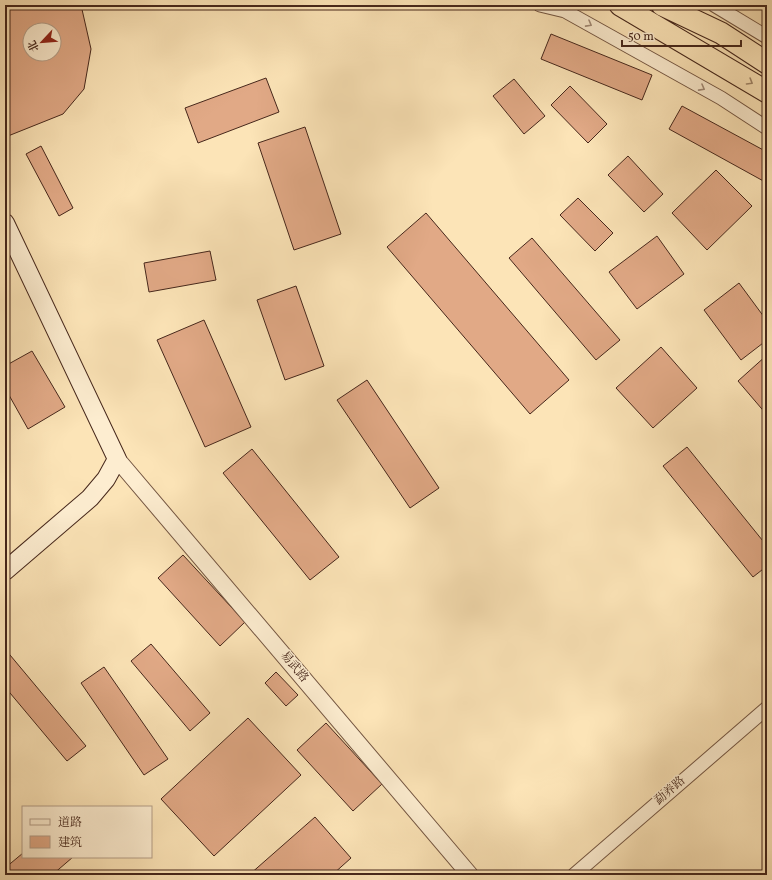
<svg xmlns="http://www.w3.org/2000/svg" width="772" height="880" viewBox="0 0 772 880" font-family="Vollkorn,'Noto Serif SC',serif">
  <rect width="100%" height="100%" fill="#fce4b7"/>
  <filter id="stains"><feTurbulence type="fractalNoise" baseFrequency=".005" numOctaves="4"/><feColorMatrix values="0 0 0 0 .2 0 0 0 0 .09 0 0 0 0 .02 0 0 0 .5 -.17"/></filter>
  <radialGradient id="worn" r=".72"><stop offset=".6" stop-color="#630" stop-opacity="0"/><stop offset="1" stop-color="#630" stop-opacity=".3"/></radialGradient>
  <path fill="#e1a986" stroke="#46271b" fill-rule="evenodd" d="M 5,5 L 81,5 L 91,49 L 84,89 L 63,114 L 8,136 L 5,131 ZM 30,30 L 54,30 L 54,54 L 30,54 Z
    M 551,34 L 652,75 L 642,100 L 541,59 Z
    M 266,78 L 279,112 L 198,143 L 185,108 Z
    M 514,79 L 545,116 L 524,134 L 493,96 Z
    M 570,86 L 607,124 L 588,143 L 551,105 Z
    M 682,106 L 767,152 L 767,183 L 669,129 Z
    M 305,127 L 341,234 L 294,250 L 258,143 Z
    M 41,146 L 73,208 L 59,216 L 26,154 Z
    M 628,156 L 663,194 L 644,212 L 608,175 Z
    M 716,170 L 752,206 L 707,250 L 672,213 Z
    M 578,198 L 613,233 L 595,251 L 560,215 Z
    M 426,213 L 569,380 L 530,414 L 387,247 Z
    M 657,236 L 684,274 L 637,309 L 609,272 Z
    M 532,238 L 620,340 L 596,360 L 509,258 Z
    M 210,251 L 216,280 L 149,292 L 144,263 Z
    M 739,283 L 767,321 L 767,340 L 741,360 L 704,310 Z
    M 296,286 L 324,366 L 285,380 L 257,300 Z
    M 204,320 L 251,427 L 205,447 L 157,340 Z
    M 661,347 L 697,388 L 653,428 L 616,388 Z
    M 32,351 L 65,407 L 28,429 L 5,388 L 5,366 Z
    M 767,355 L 767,415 L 738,381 Z
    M 367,380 L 439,488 L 410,508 L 337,400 Z
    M 687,447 L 767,546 L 767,566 L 753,577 L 663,466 Z
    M 252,449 L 339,557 L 310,580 L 223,473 Z
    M 183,555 L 245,622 L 220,646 L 158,578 Z
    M 151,644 L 210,713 L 190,731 L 131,661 Z
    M 5,649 L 86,746 L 67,761 L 5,687 Z
    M 104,667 L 168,759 L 144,775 L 81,683 Z
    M 276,672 L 298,695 L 286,706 L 265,683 Z
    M 248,718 L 301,775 L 214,856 L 161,799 Z
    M 326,723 L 382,784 L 353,811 L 297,750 Z
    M 315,817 L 351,858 L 332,875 L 249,875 Z
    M 23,853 L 23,857 L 73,857 L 52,875 L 10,875 L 5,868 Z"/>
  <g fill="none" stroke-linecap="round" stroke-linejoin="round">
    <g stroke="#745642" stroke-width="15">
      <path id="minor" d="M 540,5 L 565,11 L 721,98 L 767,128
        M 714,5 L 767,37
        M 574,875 L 767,708"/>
    </g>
    <g stroke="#745642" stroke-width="18">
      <path id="tertiary" d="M 117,459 L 470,875"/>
    </g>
    <g stroke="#46271b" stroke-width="20">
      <path id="secondary" d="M 5,223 L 117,459 L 106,479 L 90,498 L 5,571"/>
    </g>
    <g stroke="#46271b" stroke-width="23">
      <path id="trunk" d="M 620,5 L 767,92
        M 662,5 L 721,33 L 767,63"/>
    </g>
    <use href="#minor" stroke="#fdedd0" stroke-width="13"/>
    <use href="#tertiary" stroke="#fdedd0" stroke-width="16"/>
    <use href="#secondary" stroke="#fdedd0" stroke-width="18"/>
    <use href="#trunk" stroke="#fce4b7" stroke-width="21"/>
  </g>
  <defs><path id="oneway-chevron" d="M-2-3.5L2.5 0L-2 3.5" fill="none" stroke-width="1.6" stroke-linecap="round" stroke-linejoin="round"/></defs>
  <g stroke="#a28a76">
    <use href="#oneway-chevron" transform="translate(589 24) rotate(29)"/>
    <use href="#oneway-chevron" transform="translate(702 88) rotate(29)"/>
  </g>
  <use stroke="#a18669" href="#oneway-chevron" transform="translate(750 82) rotate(31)"/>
  <g text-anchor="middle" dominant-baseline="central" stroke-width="3" stroke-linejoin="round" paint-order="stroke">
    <g font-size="12" fill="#46271b" stroke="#fdedd0">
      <text transform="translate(294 667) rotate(50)">易武路</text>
      <text transform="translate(670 791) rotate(-41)">勐养路</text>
    </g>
  </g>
  <rect width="772" height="880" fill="none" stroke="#fce4b7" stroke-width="20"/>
  <rect x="6" y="6" width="760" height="868" fill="none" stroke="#46271b" stroke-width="2"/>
  <rect x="10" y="10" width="752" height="860" fill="none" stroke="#46271b"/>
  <rect x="22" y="806" width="130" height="52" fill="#fdedd0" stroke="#b49e88"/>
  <rect x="30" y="819" width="20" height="6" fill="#fdedd0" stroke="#b49e88"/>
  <text x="58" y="826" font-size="12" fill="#46271b">道路</text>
  <rect x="30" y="836" width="20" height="12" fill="#e1a986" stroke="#b49e88"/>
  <text x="58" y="846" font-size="12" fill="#46271b">建筑</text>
  <g transform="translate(42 42) rotate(244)"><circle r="19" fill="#fdedd0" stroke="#b49e88"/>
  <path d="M0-3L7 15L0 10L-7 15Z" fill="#8f2418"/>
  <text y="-6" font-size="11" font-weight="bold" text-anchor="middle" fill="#46271b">北</text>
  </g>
  <path d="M622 40v6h119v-6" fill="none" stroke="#46271b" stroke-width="2"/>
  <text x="628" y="40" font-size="12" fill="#46271b" stroke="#fdedd0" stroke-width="3" paint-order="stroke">50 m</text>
  <rect width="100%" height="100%" filter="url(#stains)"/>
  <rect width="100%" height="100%" fill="url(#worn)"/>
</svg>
